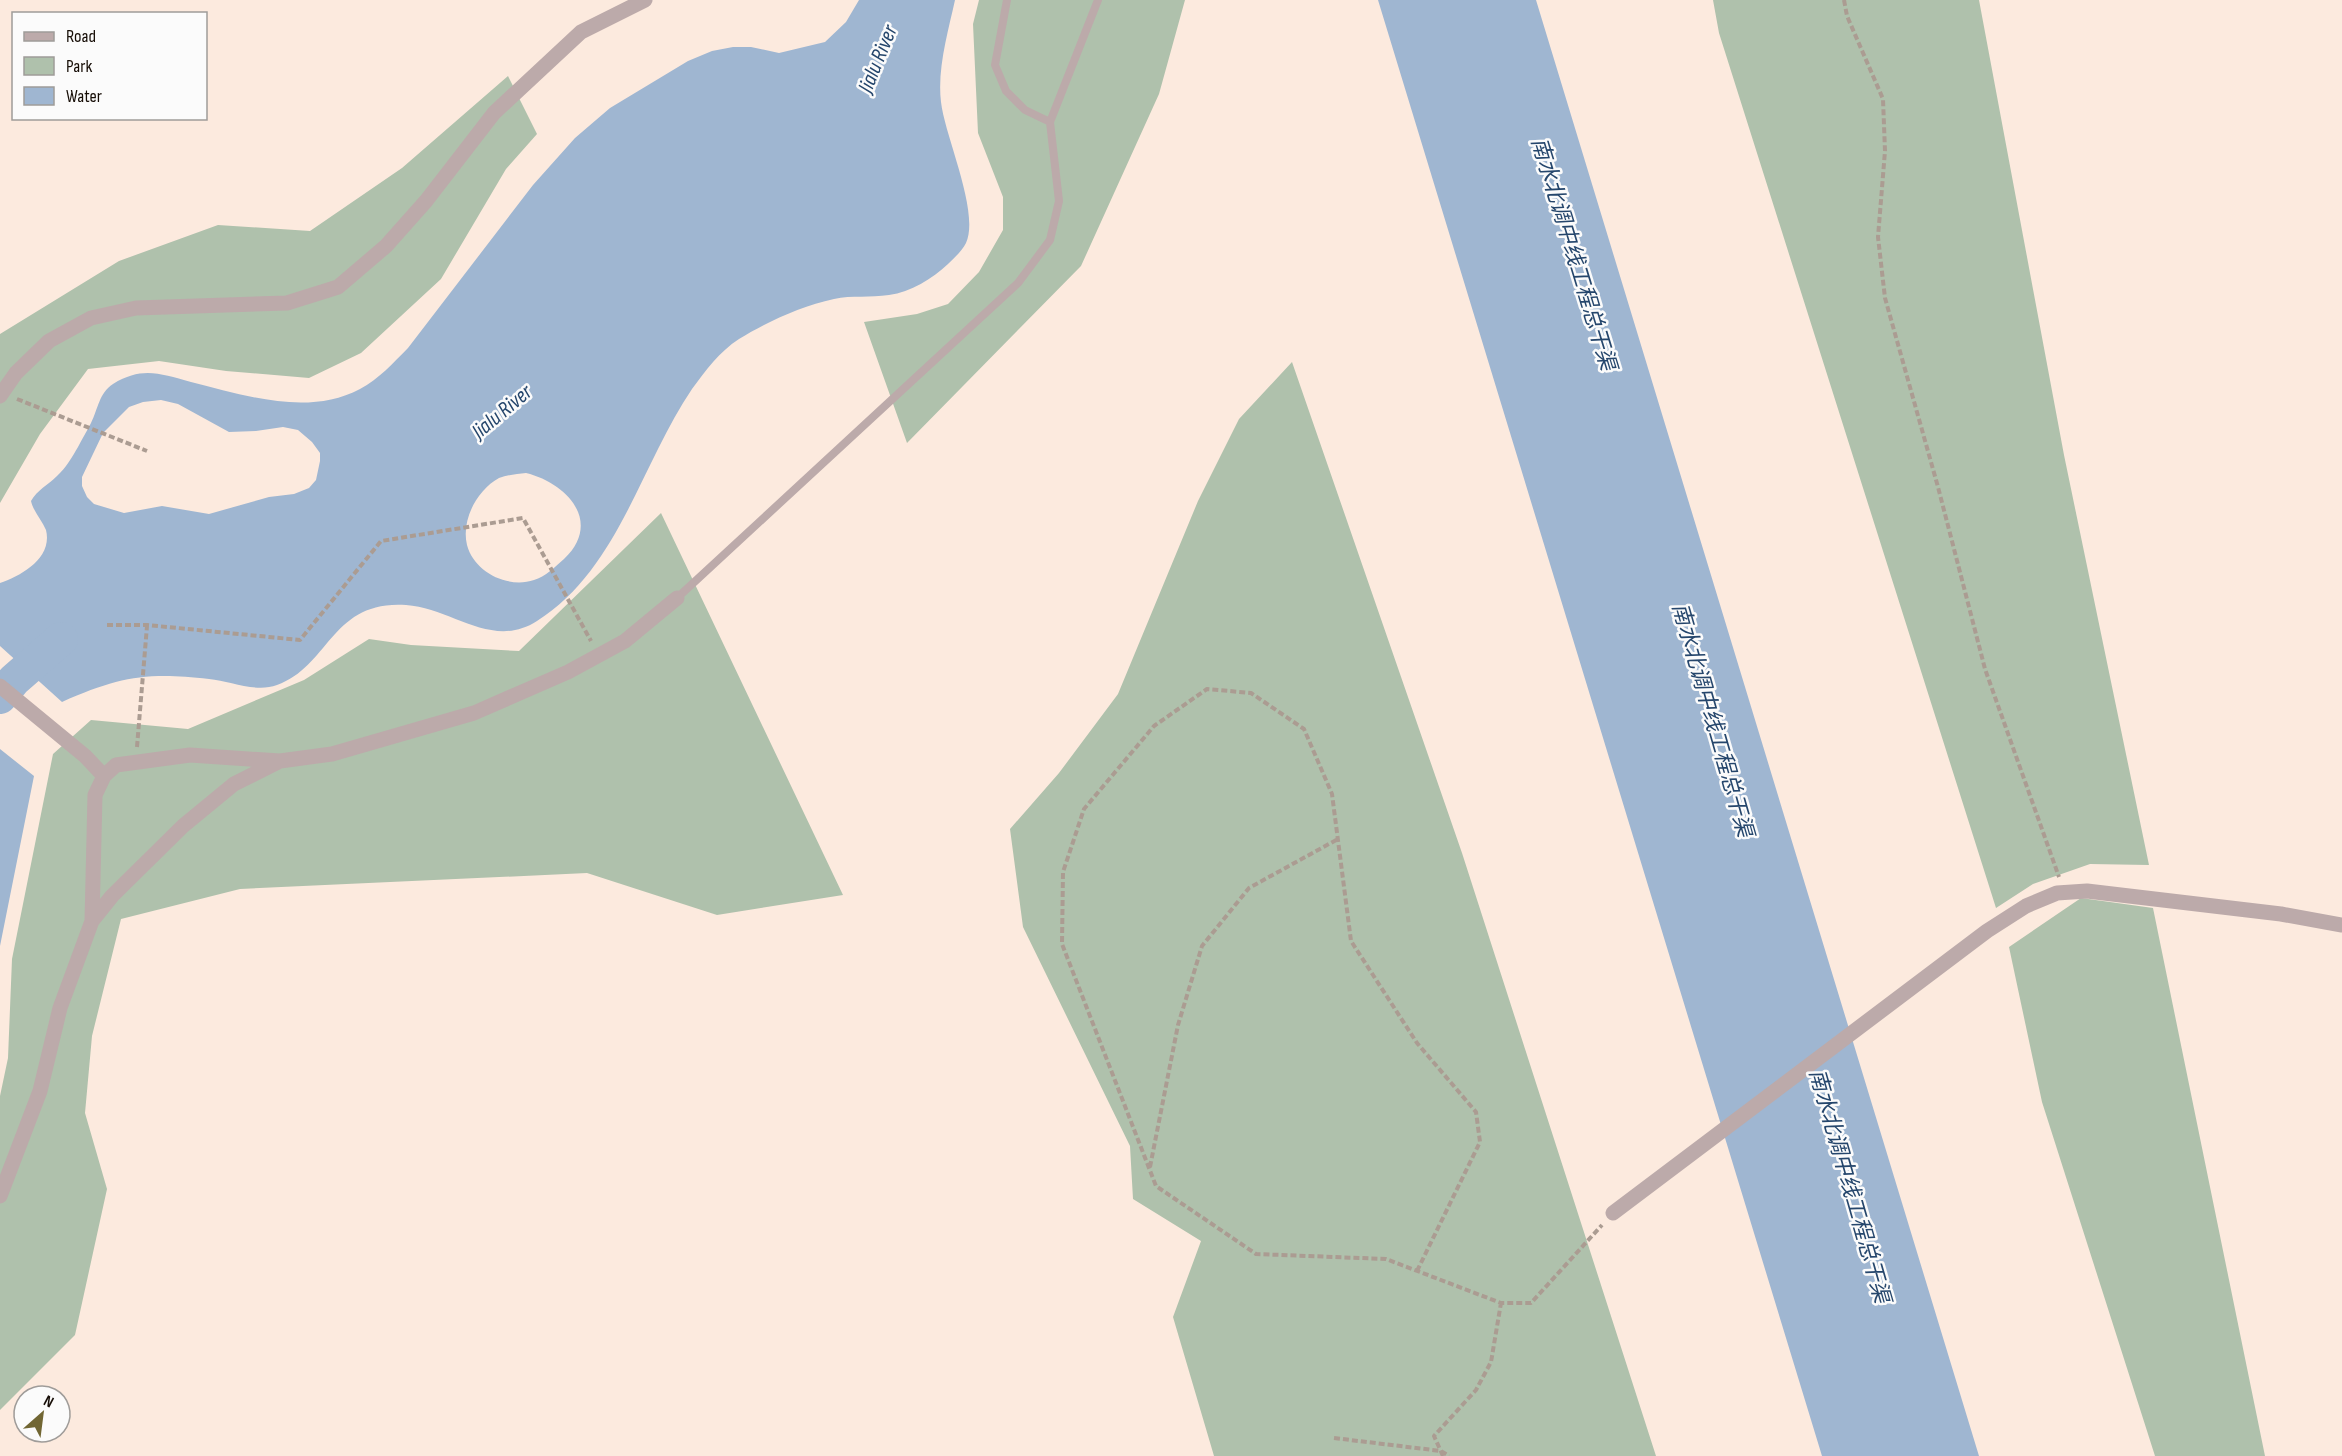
<svg xmlns="http://www.w3.org/2000/svg" width="2342" height="1456" viewBox="0 0 2342 1456" font-family="'Sofia Sans Condensed','Noto Sans SC',sans-serif">
  <rect width="100%" height="100%" fill="#fceade"/>
  <path fill="#afc1ac" d="M 979,0 L 1185,0 L 1159,94 L 1081,266 L 907,443 L 864,322 L 917,314 L 948,304 L 979,272 L 1003,230 L 1003,197 L 978,133 L 973,24 Z
    M 1713,0 L 1979,0 L 2064,455 L 2149,865 L 2090,864 L 2033,884 L 1996,908 L 1719,33 Z
    M 508,76 L 537,134 L 506,169 L 441,279 L 361,353 L 309,378 L 226,371 L 159,361 L 88,369 L 40,434 L 0,503 L 0,334 L 119,261 L 218,225 L 310,231 L 402,168 Z
    M 1292,362 L 1462,853 L 1656,1456 L 1214,1456 L 1173,1317 L 1201,1241 L 1133,1199 L 1130,1146 L 1023,927 L 1010,829 L 1059,773 L 1118,694 L 1198,501 L 1239,419 Z
    M 661,513 L 843,895 L 717,915 L 587,873 L 240,889 L 121,919 L 92,1036 L 85,1113 L 107,1189 L 75,1335 L 0,1410 L 0,1096 L 8,1058 L 12,959 L 53,754 L 91,720 L 188,729 L 304,680 L 369,639 L 411,645 L 519,651 Z
    M 2081,898 L 2153,908 L 2265,1456 L 2155,1456 L 2042,1102 L 2009,947 Z"/>
  <path fill="#9fb6d1" fill-rule="evenodd" d="M 859,0 L 955,0 C 948,32 937,69 941,102 C 945,137 980,212 966,243 C 962,251 955,257 948,264 C 932,279 911,292 889,295 C 870,298 852,295 834,299 C 801,306 767,322 739,339 C 719,352 706,370 692,389 C 641,464 618,570 537,621 C 492,650 452,608 406,605 C 331,600 330,666 277,685 C 256,693 230,681 209,679 C 146,672 119,677 62,702 L 0,646 L 0,583 C 21,576 53,558 46,530 C 42,520 33,511 31,501 C 37,490 48,485 57,476 C 66,468 72,457 78,447 C 82,439 87,431 91,423 C 98,409 99,393 113,384 C 143,366 160,374 191,382 C 244,395 307,417 360,389 C 379,379 393,363 408,348 L 533,185 L 575,138 L 610,108 L 688,61 L 712,51 L 733,47 L 751,47 L 779,53 L 825,42 L 846,22 ZM 161,400 L 178,404 L 229,432 L 256,431 L 283,427 L 298,430 L 312,442 L 320,453 L 320,461 L 316,480 L 309,488 L 294,494 L 269,497 L 209,514 L 162,506 L 124,513 L 94,504 L 87,497 L 82,486 L 82,477 L 103,433 L 129,407 L 143,402 ZM 526,473 C 567,483 603,522 564,559 C 556,566 545,577 534,580 C 508,589 474,572 467,545 C 461,520 477,490 499,478 C 507,475 517,474 526,473 Z
    M 1378,0 L 1536,0 L 1979,1456 L 1822,1456 Z
    M 0,749 L 34,776 L 0,946 Z"/>
  <g fill="none" stroke-linecap="round" stroke-linejoin="round">
    <path stroke="#9fb6d1" stroke-width="34" d="M 0,697 L 14,680 L 61,639"/>
    <path stroke="#ab9c92" stroke-width="4" stroke-dasharray="6 3" stroke-linecap="butt" d="M 1844,0 L 1847,16 L 1883,99 L 1885,151 L 1878,237 L 1885,298 L 1938,487 L 1985,669 L 2059,877
      M 17,399 L 147,451
      M 107,625 L 147,625 L 300,640 L 381,541 L 523,518 L 591,641
      M 137,747 L 147,626
      M 1150,1167 L 1178,1025 L 1202,946 L 1249,888 L 1338,839
      M 1417,1271 L 1480,1142 L 1476,1112 L 1417,1043 L 1351,941 L 1332,794 L 1304,729 L 1251,693 L 1207,689 L 1154,726 L 1084,809 L 1063,872 L 1062,944 L 1156,1186 L 1256,1254 L 1386,1259 L 1501,1303 L 1531,1303 L 1602,1225
      M 1334,1438 L 1441,1451 L 1449,1456
      M 1443,1456 L 1434,1436 L 1476,1390 L 1491,1362 L 1501,1303"/>
    <path stroke="#bcaaaa" stroke-width="8" d="M 1007,0 L 995,65 L 1006,91 L 1025,110 L 1050,122
      M 677,598 L 1018,283 L 1050,240 L 1059,201 L 1050,122 L 1098,0"/>
    <path stroke="#bcaaaa" stroke-width="15" d="M 0,396 L 16,373 L 49,341 L 91,318 L 136,308 L 287,303 L 338,287 L 386,246 L 426,201 L 494,113 L 581,32 L 645,0
      M 0,686 L 85,756 L 104,776
      M 92,921 L 112,896 L 183,826 L 234,784 L 280,761 L 332,754 L 474,713 L 568,672 L 625,641 L 677,598
      M 0,1196 L 40,1091 L 60,1008 L 92,921 L 95,795 L 104,776 L 116,765 L 190,755 L 280,761
      M 1613,1213 L 1987,931 L 2026,906 L 2057,893 L 2087,891 L 2281,914 L 2342,925"/>
  </g>
  <g text-anchor="middle" dominant-baseline="central" stroke-width="5" stroke-linejoin="round" paint-order="stroke">
    <g font-size="22" font-style="italic" fill="#25466c" stroke="#fbfbfb">
      <text transform="translate(878 59) rotate(-68)">Jialu River</text>
      <text transform="translate(1573 254) rotate(73)">南水北调中线工程总干渠</text>
      <text transform="translate(502 412) rotate(-40)">Jialu River</text>
      <text transform="translate(1712 720) rotate(74)">南水北调中线工程总干渠</text>
      <text transform="translate(1849 1186) rotate(74)">南水北调中线工程总干渠</text>
    </g>
  </g>
  <rect x="12" y="12" width="195" height="108" fill="#fbfbfb" stroke="#9f9c99" stroke-width="1.5"/>
  <rect x="24" y="32" width="30" height="9" fill="#bcaaaa" stroke="#9f9c99" stroke-width="1.5"/>
  <text x="66" y="42" font-size="18" fill="#160d06">Road</text>
  <rect x="24" y="57" width="30" height="18" fill="#afc1ac" stroke="#9f9c99" stroke-width="1.5"/>
  <text x="66" y="72" font-size="18" fill="#160d06">Park</text>
  <rect x="24" y="87" width="30" height="18" fill="#9fb6d1" stroke="#9f9c99" stroke-width="1.5"/>
  <text x="66" y="102" font-size="18" fill="#160d06">Water</text>
  <g transform="translate(42 1414) rotate(28)"><circle r="28" fill="#fbfbfb" stroke="#9f9c99" stroke-width="1.5"/>
  <path d="M0-4.5L10 22L0 15L-10 22Z" fill="#716633"/>
  <text y="-9" font-size="16" font-weight="bold" text-anchor="middle" fill="#160d06">N</text>
  </g>
</svg>
